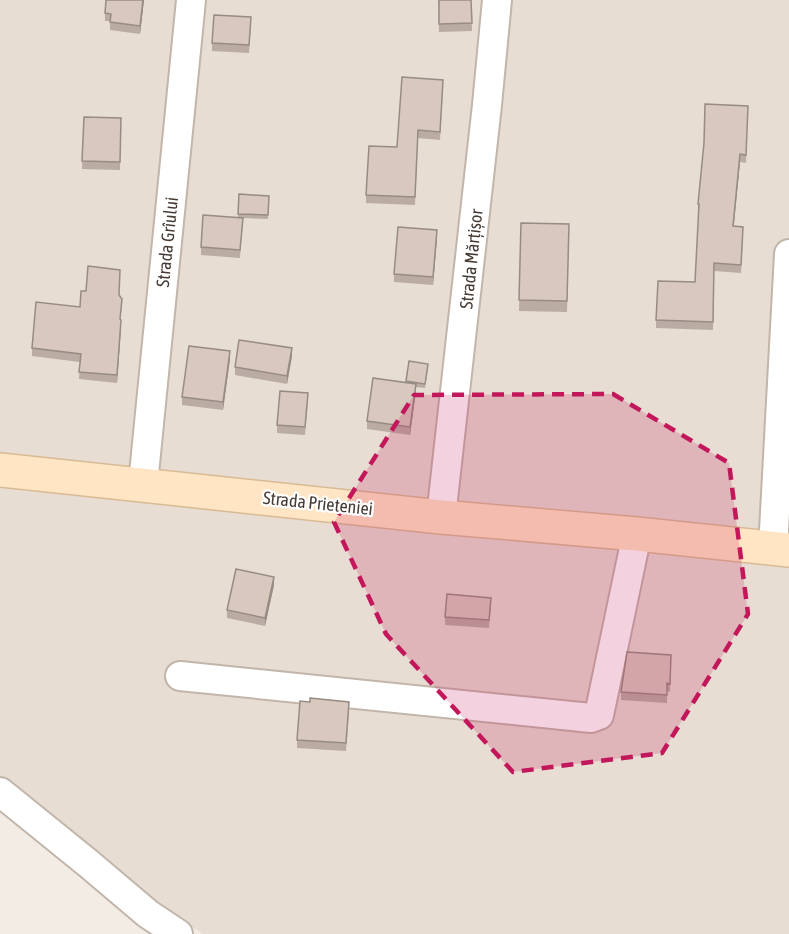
<svg xmlns="http://www.w3.org/2000/svg" width="789" height="934" viewBox="0 0 789 934" font-family="'Asap Condensed',sans-serif">
  <rect width="100%" height="100%" fill="#f3ece5"/>
  <path fill="#e7ddd2" d="M 0,0 L 789,0 L 789,934 L 203,934 L 122,883 L 27,796 L 0,777 Z"/>
  <g fill="none" stroke-linecap="round" stroke-linejoin="round">
    <g stroke="#c2b5aa" stroke-width="32">
      <path id="street" d="M 143,484 L 191,0
        M 441,517 L 487,105 L 497,0
        M 773,549 L 789,254
        M 180,676 L 591,718 L 599,715 L 637,534
        M 0,792 L 89,864 L 148,914 L 178,934"/>
    </g>
    <g stroke="#d9ba94" stroke-width="36">
      <path id="secondary" d="M 0,470 L 441,517 L 637,534 L 789,550"/>
    </g>
    <use href="#street" stroke="#fff" stroke-width="28"/>
    <use href="#secondary" stroke="#ffe5c3" stroke-width="33"/>
  </g>
  <path fill="#baaca3" d="M 144,0 L 140,34 L 110,30 L 110,21 L 105,21 L 105,13 Z
    M 438,0 L 471,0 L 472,31 L 439,32 Z
    M 251,25 L 249,53 L 212,51 L 212,43 Z
    M 443,88 L 440,140 L 418,138 L 415,205 L 366,203 L 366,195 L 397,147 Z
    M 748,106 L 746,163 L 740,162 L 733,226 L 743,235 L 741,273 L 714,271 L 713,330 L 656,328 L 656,320 L 695,282 L 699,212 L 698,212 L 698,204 Z
    M 84,117 L 121,118 L 120,170 L 82,169 Z
    M 239,194 L 269,196 L 268,219 L 243,218 L 240,258 L 201,255 L 201,247 L 238,217 Z
    M 521,223 L 569,224 L 567,312 L 519,311 Z
    M 437,238 L 433,285 L 394,282 L 394,274 Z
    M 119,295 L 122,307 L 120,319 L 121,327 L 117,383 L 79,379 L 80,362 L 32,356 L 32,348 L 80,307 Z
    M 292,356 L 287,384 L 235,375 L 235,367 Z
    M 230,359 L 223,410 L 182,405 L 182,397 Z
    M 409,361 L 428,368 L 425,388 L 416,387 L 410,435 L 367,429 L 367,421 L 406,383 Z
    M 308,401 L 305,435 L 277,433 L 277,425 Z
    M 274,585 L 265,626 L 227,618 L 227,610 Z
    M 491,606 L 489,628 L 445,625 L 445,617 Z
    M 671,655 L 670,692 L 667,691 L 667,703 L 621,700 L 621,692 Z
    M 310,702 L 349,710 L 346,751 L 297,748 L 297,740 Z"/>
  <path fill="#978c84" d="M 143,0 L 144,0 L 140,34 L 140,26 Z
    M 740,154 L 740,162 L 733,234 L 733,226 Z
    M 437,230 L 437,238 L 433,285 L 433,277 Z
    M 121,320 L 121,327 L 117,383 L 117,375 Z
    M 292,348 L 292,356 L 287,384 L 287,376 Z
    M 230,351 L 230,359 L 223,410 L 223,402 Z
    M 416,384 L 416,392 L 410,435 L 410,427 Z
    M 274,577 L 274,585 L 265,626 L 265,618 Z"/>
  <path fill="#d8c8bd" stroke="#978c84" stroke-width="1.5" d="M 106,0 L 143,0 L 140,26 L 110,22 L 111,14 L 105,13 Z
    M 439,0 L 471,0 L 472,23 L 439,24 Z
    M 214,15 L 251,17 L 249,45 L 212,43 Z
    M 402,77 L 443,80 L 440,132 L 418,130 L 415,197 L 366,195 L 369,146 L 397,147 Z
    M 705,104 L 748,106 L 746,155 L 740,154 L 733,226 L 743,227 L 741,265 L 714,263 L 713,322 L 656,320 L 658,281 L 695,282 L 699,204 L 698,204 L 704,143 Z
    M 84,117 L 121,118 L 120,162 L 82,161 Z
    M 239,194 L 269,196 L 268,215 L 238,214 Z
    M 203,215 L 243,218 L 240,250 L 201,247 Z
    M 521,223 L 569,224 L 567,301 L 519,300 Z
    M 398,227 L 437,230 L 433,277 L 394,274 Z
    M 88,266 L 120,270 L 119,295 L 122,299 L 120,319 L 121,320 L 117,375 L 79,372 L 81,354 L 32,348 L 36,302 L 80,307 L 81,291 L 86,291 Z
    M 239,340 L 292,348 L 287,376 L 235,367 Z
    M 189,346 L 230,351 L 223,402 L 182,397 Z
    M 409,361 L 428,364 L 425,384 L 406,381 Z
    M 373,378 L 416,384 L 410,427 L 367,421 Z
    M 280,391 L 308,393 L 305,427 L 277,425 Z
    M 236,569 L 274,577 L 265,618 L 227,610 Z
    M 447,594 L 491,598 L 489,620 L 445,617 Z
    M 627,652 L 671,655 L 670,684 L 667,683 L 667,695 L 621,692 Z
    M 310,698 L 349,702 L 346,743 L 297,740 L 300,701 L 310,702 Z"/>
  <path fill="#c2185b" fill-opacity="0.2" stroke="#c2185b" stroke-width="4.5" stroke-dasharray="12 8" stroke-linejoin="round" d="M 613,394 L 729,463 L 748,614 L 662,753 L 513,772 L 386,634 L 334,522 L 414,395 Z"/>
  <g text-anchor="middle" dominant-baseline="central" stroke-width="4.5" stroke-linejoin="round" paint-order="stroke">
    <g font-size="18" fill="#463b34" stroke="#fff">
      <text transform="translate(167 242) rotate(-84)">Strada Grîului</text>
      <text transform="translate(471 259) rotate(-84)">Strada Mărțișor</text>
      <text transform="translate(318 503) rotate(6)">Strada Prieteniei</text>
    </g>
  </g>
</svg>
